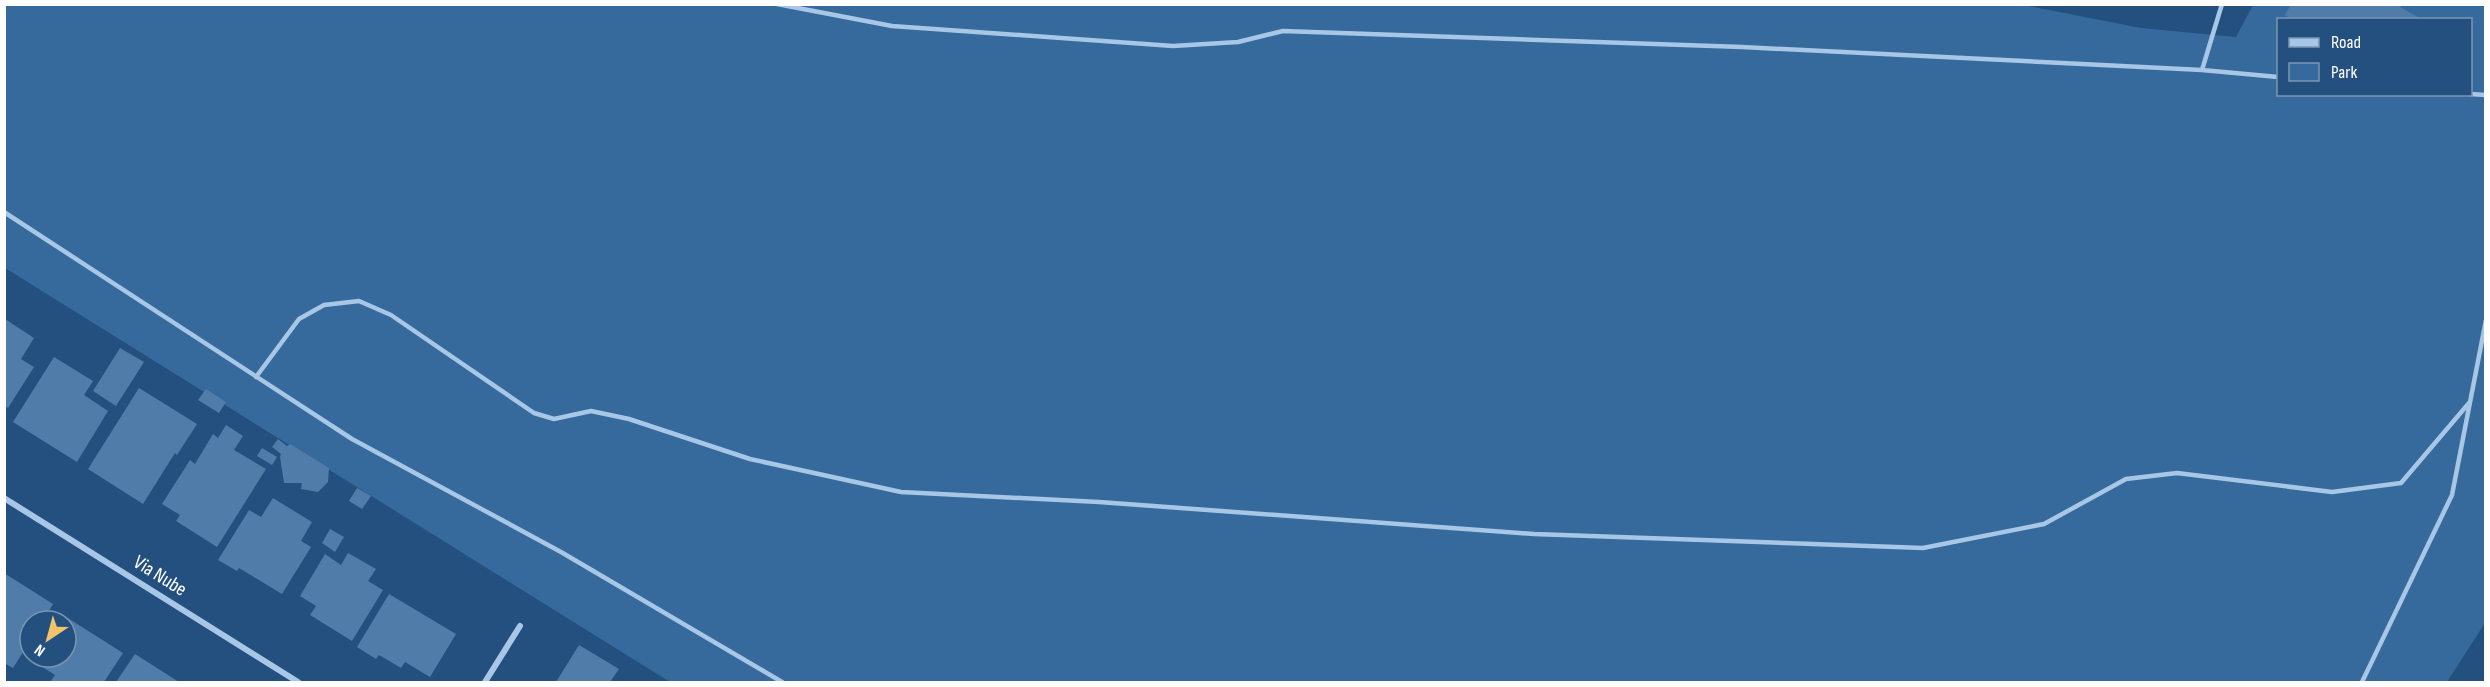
<svg xmlns="http://www.w3.org/2000/svg" width="2490" height="687" viewBox="0 0 2490 687" font-family="'Sofia Sans Condensed',sans-serif">
  <rect width="100%" height="100%" fill="#23507e"/>
  <path fill="#366a9c" fill-rule="evenodd" d="M 2018,4 L 2141,28 L 2236,37 L 2253,5 L 2485,5 L 2485,623 L 2447,682 L 670,682 L 5,268 L 4,5 ZM 2278,20 L 2470,20 L 2470,94 L 2278,94 Z"/>
  <path fill="#507ca9" d="M 2291,4 L 2401,4 L 2400,7 L 2423,20 L 2293,20 L 2285,15 Z
    M 5,319 L 34,338 L 21,359 L 34,367 L 8,408 L 5,406 Z
    M 120,348 L 144,362 L 116,406 L 93,391 Z
    M 54,357 L 93,381 L 84,395 L 108,411 L 77,462 L 13,422 Z
    M 139,388 L 197,424 L 177,455 L 175,453 L 143,504 L 88,469 Z
    M 206,389 L 226,402 L 219,413 L 198,400 Z
    M 226,425 L 243,436 L 234,450 L 266,469 L 217,547 L 176,521 L 180,515 L 162,504 L 190,460 L 195,464 L 213,434 L 218,438 Z
    M 278,439 L 287,446 L 290,444 L 329,468 L 328,482 L 318,492 L 301,489 L 302,483 L 284,483 L 280,457 L 281,454 L 272,447 Z
    M 262,448 L 277,457 L 272,465 L 257,456 Z
    M 357,488 L 371,496 L 362,509 L 349,501 Z
    M 273,498 L 312,522 L 301,541 L 311,547 L 282,594 L 239,568 L 237,571 L 218,560 L 249,510 L 261,517 Z
    M 330,529 L 344,537 L 335,552 L 322,543 Z
    M 348,553 L 376,569 L 368,581 L 383,590 L 352,641 L 310,615 L 316,606 L 300,596 L 325,554 L 341,565 Z
    M 4,573 L 53,604 L 43,621 L 30,621 L 30,641 L 13,668 L 4,663 Z
    M 389,594 L 456,634 L 430,677 L 405,662 L 401,668 L 379,655 L 376,659 L 357,647 Z
    M 63,615 L 123,653 L 104,682 L 50,682 L 55,675 L 33,661 L 36,657 L 66,657 L 66,621 L 59,621 Z
    M 579,645 L 619,669 L 610,682 L 556,682 Z
    M 135,654 L 179,682 L 116,682 Z"/>
  <g fill="none" stroke-linecap="round" stroke-linejoin="round">
    <path stroke="#a8c7e6" stroke-width="4.5" d="M 777,4 L 892,26 L 1173,46 L 1238,42 L 1283,31 L 1742,47 L 2202,70
      M 2222,4 L 2202,70 L 2278,77
      M 2470,94 L 2486,95
      M 4,212 L 352,439 L 561,552 L 782,682
      M 256,377 L 299,319 L 324,305 L 359,301 L 391,315 L 534,413 L 554,419 L 591,411 L 629,419 L 750,459 L 901,492 L 1099,502 L 1534,534 L 1923,548 L 2044,524 L 2126,479 L 2177,473 L 2332,492 L 2401,483 L 2469,403
      M 2362,682 L 2452,495 L 2486,320"/>
    <path stroke="#a8c7e6" stroke-width="6" d="M 4,498 L 298,682
      M 485,682 L 520,626"/>
  </g>
  <g text-anchor="middle" dominant-baseline="central" stroke-width="4.5" stroke-linejoin="round" paint-order="stroke">
    <g font-size="20" fill="#fff" stroke="#23507e">
      <text transform="translate(160 576) rotate(32)">Via Nube</text>
    </g>
  </g>
  <rect width="2490" height="687" fill="none" stroke="#ffffff" stroke-width="12"/>
  <rect x="2277" y="18" width="195" height="78" fill="#23507e" stroke="#7b96b2" stroke-width="1.5"/>
  <rect x="2289" y="38" width="30" height="9" fill="#a8c7e6" stroke="#7b96b2" stroke-width="1.5"/>
  <text x="2331" y="48" font-size="18" fill="#ffffff">Road</text>
  <rect x="2289" y="63" width="30" height="18" fill="#366a9c" stroke="#7b96b2" stroke-width="1.5"/>
  <text x="2331" y="78" font-size="18" fill="#ffffff">Park</text>
  <g transform="translate(48 639) rotate(216)"><circle r="28" fill="#23507e" stroke="#7b96b2" stroke-width="1.5"/>
  <path d="M0-4.5L10 22L0 15L-10 22Z" fill="#f1c36b"/>
  <text y="-9" font-size="16" font-weight="bold" text-anchor="middle" fill="#ffffff">N</text>
  </g>
</svg>
